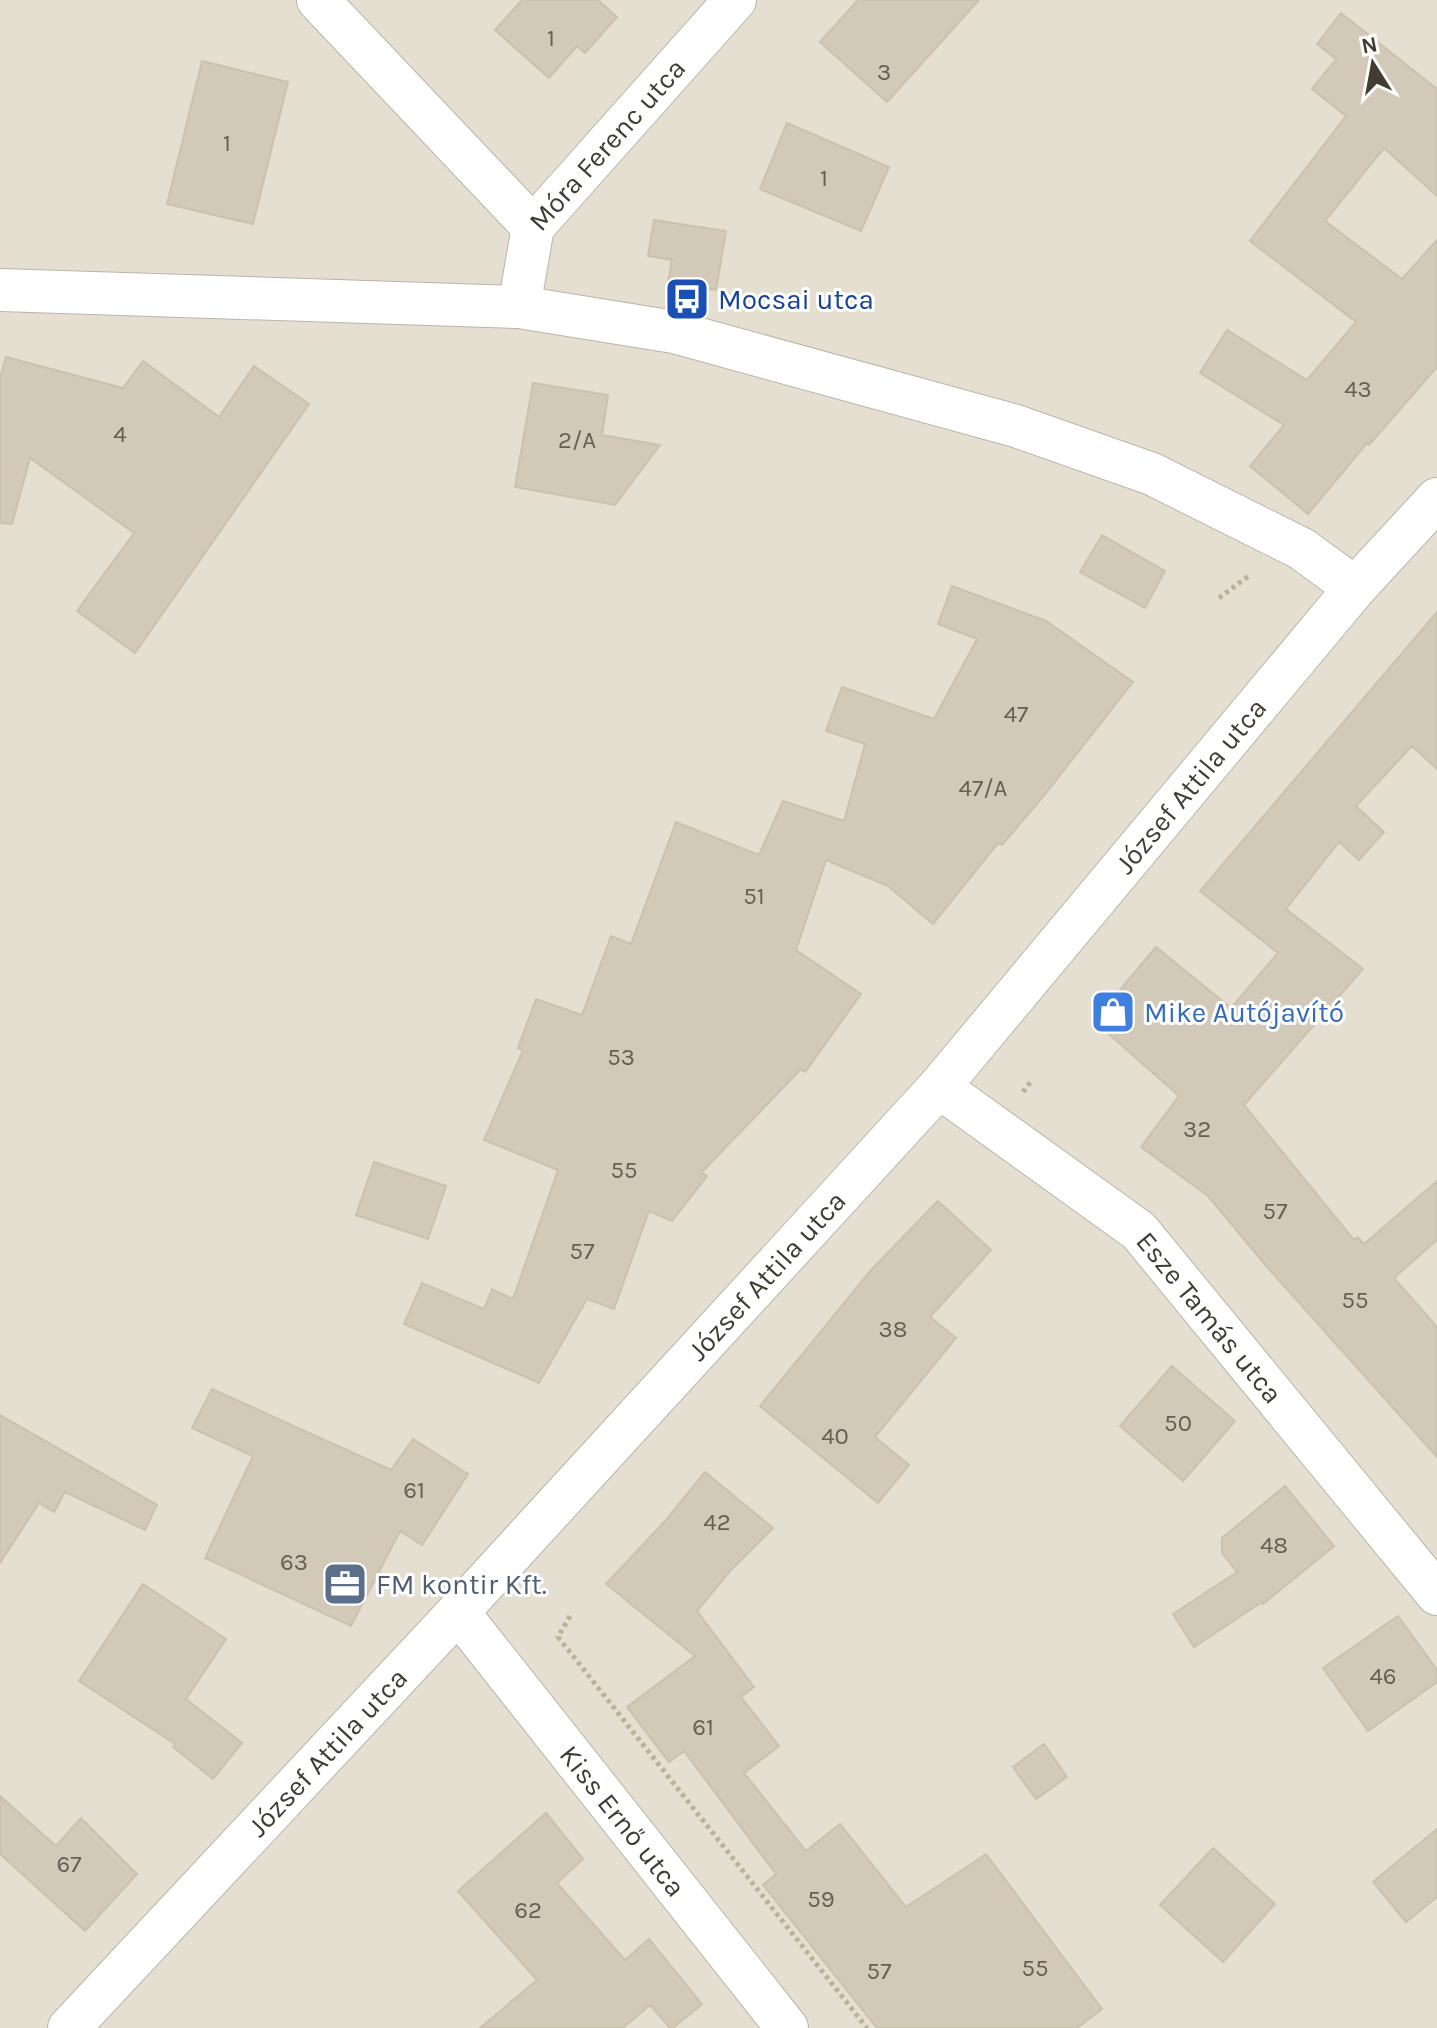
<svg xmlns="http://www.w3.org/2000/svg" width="1437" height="2028" viewBox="0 0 1437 2028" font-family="Karla,sans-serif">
  <rect width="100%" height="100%" fill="#f1ede2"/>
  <path fill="#e4dfd1" d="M 0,0 L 1437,0 L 1437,2028 L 0,2028 Z"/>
  <path fill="#d2c9b8" stroke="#ccc1ac" stroke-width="2" d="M 522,0 L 598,0 L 617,17 L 585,53 L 577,46 L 549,78 L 495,30 Z
    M 858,0 L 979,0 L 887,102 L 820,42 Z
    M 1341,13 L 1437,89 L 1437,196 L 1384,148 L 1325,221 L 1402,279 L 1437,240 L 1437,367 L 1369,445 L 1367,443 L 1308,514 L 1250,466 L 1284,425 L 1200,373 L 1227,330 L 1307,380 L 1356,322 L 1250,241 L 1346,116 L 1312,89 L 1336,59 L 1317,44 Z
    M 202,61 L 288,82 L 253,224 L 167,204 Z
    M 787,123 L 889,167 L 861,231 L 760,189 Z
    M 654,220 L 726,231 L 716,290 L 668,282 L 672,260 L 648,256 Z
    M 6,357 L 123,388 L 143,361 L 219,417 L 254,366 L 309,404 L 135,653 L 77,611 L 134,533 L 30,458 L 12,524 L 0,523 L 0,378 Z
    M 533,383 L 608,395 L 602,435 L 660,445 L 615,505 L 515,487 Z
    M 1102,535 L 1165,571 L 1145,608 L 1080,572 Z
    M 952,586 L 1046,621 L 1133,682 L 1042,798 L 1002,845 L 998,843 L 933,924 L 888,886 L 826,860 L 796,950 L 861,994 L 805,1072 L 801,1069 L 701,1173 L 707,1176 L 672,1221 L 649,1211 L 614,1309 L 587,1299 L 539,1383 L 404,1324 L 422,1283 L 484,1309 L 492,1289 L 513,1299 L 558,1170 L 484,1140 L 523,1050 L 518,1048 L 536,999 L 582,1015 L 611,936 L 631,944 L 676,822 L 759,855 L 783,801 L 844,821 L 865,744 L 826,731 L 842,687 L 934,719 L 977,639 L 938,624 Z
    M 1437,612 L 1437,769 L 1412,746 L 1356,806 L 1384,832 L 1359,860 L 1339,842 L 1286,909 L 1363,969 L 1244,1105 L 1354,1240 L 1358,1237 L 1364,1244 L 1437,1181 L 1437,1240 L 1394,1278 L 1437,1327 L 1437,1457 L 1268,1268 L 1208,1196 L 1141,1147 L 1179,1096 L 1094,1021 L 1156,947 L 1231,1008 L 1278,953 L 1200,891 Z
    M 374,1162 L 446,1186 L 428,1239 L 356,1215 Z
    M 938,1201 L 991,1250 L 930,1317 L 956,1338 L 875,1437 L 909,1465 L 878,1503 L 760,1406 L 871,1270 Z
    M 1172,1366 L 1235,1421 L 1183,1481 L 1120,1426 Z
    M 212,1389 L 391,1470 L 413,1439 L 468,1474 L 422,1545 L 400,1531 L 351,1626 L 205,1558 L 253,1456 L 192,1428 Z
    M 0,1415 L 157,1505 L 145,1530 L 65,1492 L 54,1512 L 39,1503 L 0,1563 Z
    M 705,1472 L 773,1528 L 730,1571 L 697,1611 L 754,1687 L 741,1697 L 779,1746 L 744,1773 L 806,1851 L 840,1824 L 906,1907 L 986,1854 L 1102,2009 L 1077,2028 L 877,2028 L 763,1885 L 776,1874 L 684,1751 L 669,1762 L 627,1707 L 695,1656 L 606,1584 L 666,1520 Z
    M 1285,1486 L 1334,1546 L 1263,1604 L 1262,1602 L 1194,1647 L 1173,1614 L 1237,1572 L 1222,1553 L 1222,1538 Z
    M 143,1584 L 226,1639 L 186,1699 L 242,1743 L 213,1779 L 173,1747 L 175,1744 L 79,1681 Z
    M 1398,1616 L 1437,1670 L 1437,1682 L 1368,1731 L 1323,1668 Z
    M 1044,1744 L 1067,1777 L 1036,1799 L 1013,1767 Z
    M 0,1796 L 56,1846 L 81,1818 L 137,1874 L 85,1931 L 0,1854 Z
    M 546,1813 L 583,1859 L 557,1883 L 625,1960 L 649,1939 L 702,2004 L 673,2028 L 670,2028 L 650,2005 L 623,2028 L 480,2028 L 537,1980 L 458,1891 Z
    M 1437,1829 L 1437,1897 L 1406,1922 L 1373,1882 Z
    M 1213,1848 L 1275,1904 L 1223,1962 L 1160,1905 Z"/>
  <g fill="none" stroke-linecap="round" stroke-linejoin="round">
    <g stroke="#bcb5a6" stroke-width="44">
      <g id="street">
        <path d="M 318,0 L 533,227"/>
        <path d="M 0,290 L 519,307 L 674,332 L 1016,426 L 1152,474 L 1302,549 L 1355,588"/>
        <path id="s1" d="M 519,307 L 533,227 L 735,0"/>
        <path id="s2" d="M 939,1087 L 1139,1231 L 1437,1594"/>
        <path id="s3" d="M 458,1612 L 787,2028"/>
        <path id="s4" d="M 69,2028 L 458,1612 L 939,1087 L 1355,588 L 1437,499"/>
      </g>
    </g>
    <path stroke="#bdb197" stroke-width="5" stroke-dasharray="4 4" stroke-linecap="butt" d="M 1219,598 L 1250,575
      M 1023,1092 L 1032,1080
      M 570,1616 L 558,1637 L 867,2028"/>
    <use href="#street" stroke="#fff" stroke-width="42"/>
  </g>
  <defs>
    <g id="bus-square" transform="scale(2.3)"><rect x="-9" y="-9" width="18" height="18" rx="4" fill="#1a4fb4" stroke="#fff"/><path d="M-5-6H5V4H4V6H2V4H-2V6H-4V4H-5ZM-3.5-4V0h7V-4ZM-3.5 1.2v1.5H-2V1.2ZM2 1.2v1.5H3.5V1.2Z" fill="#fff"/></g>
    <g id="shop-square" transform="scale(2.3)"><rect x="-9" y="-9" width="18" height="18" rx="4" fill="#3f7fe0" stroke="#fff"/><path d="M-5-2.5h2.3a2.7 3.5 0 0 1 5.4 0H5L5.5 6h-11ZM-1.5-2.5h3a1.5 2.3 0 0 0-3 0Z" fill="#fff"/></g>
    <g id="office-square" transform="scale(2.3)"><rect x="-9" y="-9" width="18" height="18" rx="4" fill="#5c6f8a" stroke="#fff"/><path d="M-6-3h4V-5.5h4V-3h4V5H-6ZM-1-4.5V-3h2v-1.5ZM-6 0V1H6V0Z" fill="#fff"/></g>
  </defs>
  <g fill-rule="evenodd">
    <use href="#bus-square" x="687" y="299"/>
    <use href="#shop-square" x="1113" y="1012"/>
    <use href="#office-square" x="345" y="1584"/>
  </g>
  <g text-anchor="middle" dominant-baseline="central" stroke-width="6" stroke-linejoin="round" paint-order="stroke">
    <g font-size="24" fill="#666054">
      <text x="551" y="38">1</text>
      <text x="884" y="72">3</text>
      <text x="227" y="143">1</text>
      <text x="824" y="178">1</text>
      <text x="1358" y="389">43</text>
      <text x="120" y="434">4</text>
      <text x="577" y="440">2/A</text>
      <text x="1016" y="714">47</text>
      <text x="983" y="788">47/A</text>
      <text x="754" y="896">51</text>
      <text x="621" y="1057">53</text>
      <text x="1197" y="1129">32</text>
      <text x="624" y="1170">55</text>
      <text x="1275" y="1211">57</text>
      <text x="582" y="1251">57</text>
      <text x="1355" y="1300">55</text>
      <text x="893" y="1329">38</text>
      <text x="1178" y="1423">50</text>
      <text x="835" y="1436">40</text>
      <text x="414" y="1490">61</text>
      <text x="717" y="1522">42</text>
      <text x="1274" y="1545">48</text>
      <text x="294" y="1562">63</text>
      <text x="1383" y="1676">46</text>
      <text x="703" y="1727">61</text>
      <text x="69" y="1864">67</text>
      <text x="821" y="1899">59</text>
      <text x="528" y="1910">62</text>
      <text x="1035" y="1968">55</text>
      <text x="879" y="1971">57</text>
    </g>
    <g font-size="28" fill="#423d33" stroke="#fff">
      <text stroke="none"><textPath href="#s1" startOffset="192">Móra Ferenc utca</textPath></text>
      <text stroke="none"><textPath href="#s4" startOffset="1674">József Attila utca</textPath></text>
      <text stroke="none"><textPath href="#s4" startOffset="1026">József Attila utca</textPath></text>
      <text stroke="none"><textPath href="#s2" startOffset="358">Esze Tamás utca</textPath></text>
      <text stroke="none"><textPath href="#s4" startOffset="378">József Attila utca</textPath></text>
      <text stroke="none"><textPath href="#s3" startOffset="266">Kiss Ernő utca</textPath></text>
    </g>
    <g font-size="28" fill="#164399" stroke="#fff" text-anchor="start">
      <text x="718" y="299">Mocsai utca</text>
    </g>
    <g font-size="28" fill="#366cbe" stroke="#fff" text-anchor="start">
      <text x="1144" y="1012">Mike Autójavító</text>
    </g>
    <g font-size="28" fill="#4e5e75" stroke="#fff" text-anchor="start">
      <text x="376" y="1584">FM kontir Kft.</text>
    </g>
  </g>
  <g transform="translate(1373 64) rotate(349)" stroke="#ffffff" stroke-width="6" paint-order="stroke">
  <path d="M0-6L14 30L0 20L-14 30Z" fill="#423d33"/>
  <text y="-12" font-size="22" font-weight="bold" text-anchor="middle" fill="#423d33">N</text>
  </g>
</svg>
